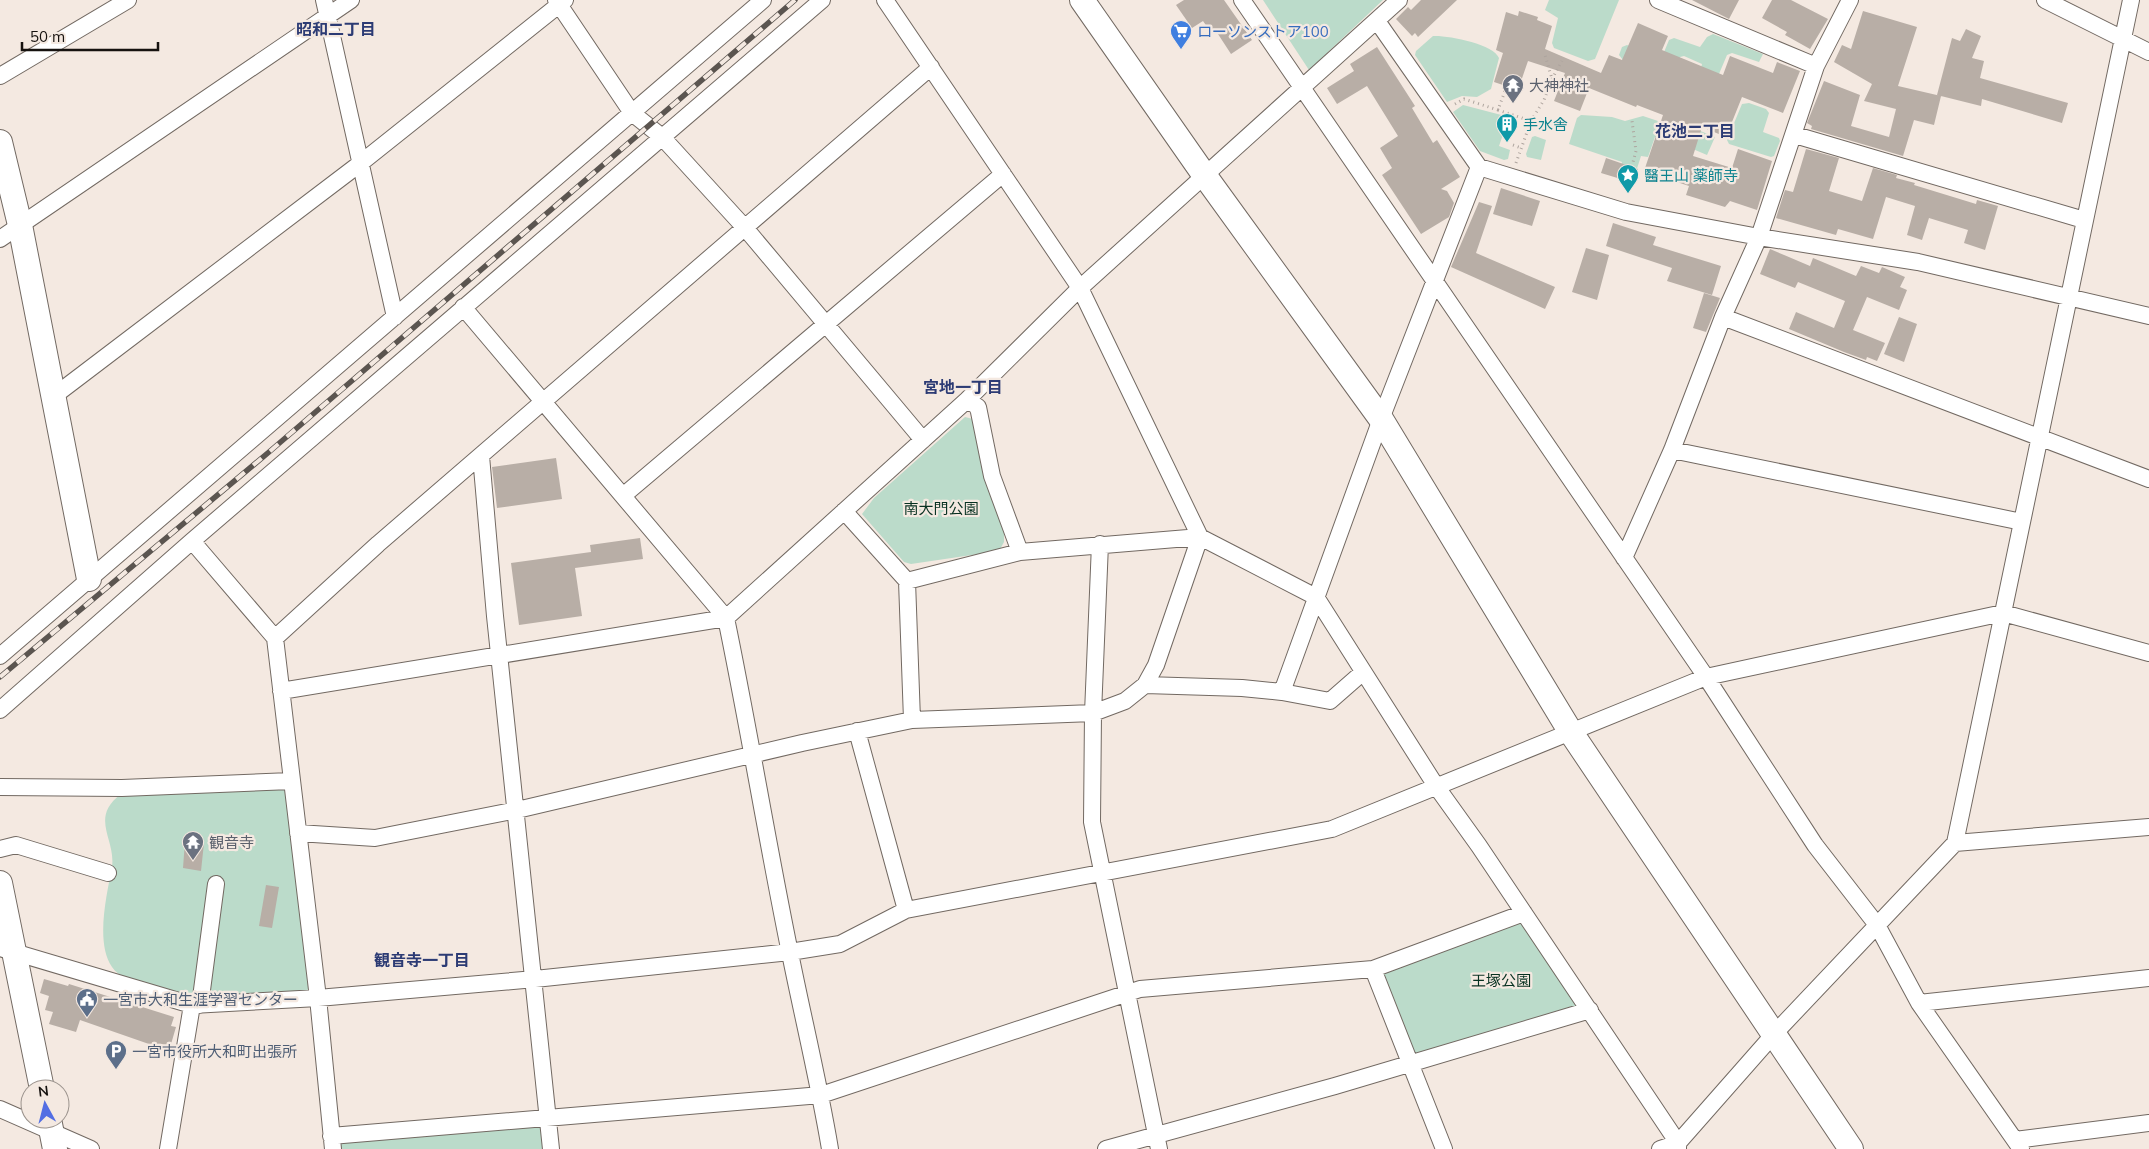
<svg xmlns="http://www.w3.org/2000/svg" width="2149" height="1149" viewBox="0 0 2149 1149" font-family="Mulish,'Noto Sans JP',sans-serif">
  <rect width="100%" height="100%" fill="#f4e9e1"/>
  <path fill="#bbdbca" d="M 1263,0 L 1383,0 L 1309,70 Z
    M 1549,0 L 1619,0 L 1595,59 L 1588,61 L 1554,48 L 1552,43 L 1558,18 L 1545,10 Z
    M 1713,34 L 1763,54 L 1759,62 L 1732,53 L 1727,55 L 1716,81 L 1699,76 L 1702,64 L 1684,56 L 1680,57 L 1672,76 L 1623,60 L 1619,55 L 1622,47 L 1627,45 L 1658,58 L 1662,57 L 1669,40 L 1674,38 L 1700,47 L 1707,37 Z
    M 1433,36 C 1447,35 1494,44 1499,58 L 1491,89 L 1477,97 L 1462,96 L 1447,102 L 1415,55 L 1416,51 Z
    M 1749,103 L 1766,109 L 1769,113 L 1763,132 L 1779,138 L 1780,141 L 1774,156 L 1771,157 L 1729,144 L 1727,140 L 1742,104 Z
    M 1463,105 L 1509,117 L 1499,146 L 1510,150 L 1508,159 L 1504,160 L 1480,151 L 1453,112 Z
    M 1581,115 L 1612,117 L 1625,121 L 1643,116 L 1676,127 L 1671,142 L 1655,137 L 1648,157 L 1641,156 L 1633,181 L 1618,177 L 1622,162 L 1569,144 L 1577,118 Z
    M 1681,123 L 1715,137 L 1707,155 L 1674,141 Z
    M 1535,136 L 1546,140 L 1541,160 L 1527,157 L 1526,154 L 1532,137 Z
    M 965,417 L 973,419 L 1004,533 L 1004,542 L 999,551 L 911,564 L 904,562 L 862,514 L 874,498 Z
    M 274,786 L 287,791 L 311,978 L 309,989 L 302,992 C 273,994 231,1001 204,999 C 184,997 164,989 145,983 C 134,980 119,978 112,967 C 95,942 107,894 112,867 C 116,839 89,818 121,794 Z
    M 1523,919 L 1580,1007 L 1413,1058 L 1380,972 Z
    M 543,1124 L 545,1149 L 338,1149 L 337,1140 Z"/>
  <path fill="#b8aea6" d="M 1184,0 L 1224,0 L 1252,40 L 1231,54 L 1216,31 L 1212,34 L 1203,21 L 1192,28 L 1176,5 Z
    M 1421,0 L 1457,0 L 1418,37 L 1415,33 L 1412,36 L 1396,19 L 1408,7 L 1411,10 Z
    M 1692,0 L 1739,0 L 1729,19 Z
    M 1772,0 L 1791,0 L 1828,19 L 1810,49 L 1785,35 L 1787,32 L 1762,18 Z
    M 1519,11 L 1538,17 L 1537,20 L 1552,26 L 1545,49 L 1601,73 L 1609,55 L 1622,60 L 1638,23 L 1668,36 L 1662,50 L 1723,75 L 1730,56 L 1773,73 L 1777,62 L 1800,71 L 1783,113 L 1742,97 L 1726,137 L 1702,127 L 1693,156 L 1732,168 L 1738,149 L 1772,161 L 1757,210 L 1730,201 L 1725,207 L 1686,195 L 1689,186 L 1644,171 L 1663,115 L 1637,105 L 1636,107 L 1589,88 L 1580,111 L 1554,101 L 1565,73 L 1528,61 L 1518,90 L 1494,82 L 1503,53 L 1496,50 L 1506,12 L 1518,16 Z
    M 1863,11 L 1917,27 L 1898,86 L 1941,96 L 1934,125 L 1914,120 L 1903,156 L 1811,129 L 1812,126 L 1807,123 L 1824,81 L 1860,95 L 1851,126 L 1889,137 L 1896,109 L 1864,101 L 1872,84 L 1834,62 L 1842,45 L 1851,49 Z
    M 1966,29 L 1981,36 L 1972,58 L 1984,61 L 1980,78 L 2068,103 L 2062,123 L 1982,99 L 1981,106 L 1937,95 L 1952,38 L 1960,41 Z
    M 1377,47 L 1415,106 L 1412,108 L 1433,143 L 1437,140 L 1460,177 L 1441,189 L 1447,191 L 1454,203 L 1449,217 L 1421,234 L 1382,175 L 1392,168 L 1380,148 L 1398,136 L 1367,86 L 1337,104 L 1327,88 L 1354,71 L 1350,64 Z
    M 1806,149 L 1839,158 L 1829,191 L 1862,201 L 1873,168 L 1897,175 L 1896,178 L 1915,183 L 1914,185 L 1976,204 L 1977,200 L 1998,206 L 1985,250 L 1964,243 L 1968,230 L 1929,218 L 1922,240 L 1907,235 L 1915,206 L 1886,197 L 1873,239 L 1838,229 L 1836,235 L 1776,218 L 1785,190 L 1793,192 Z
    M 1606,158 L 1638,169 L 1634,183 L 1601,173 Z
    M 1501,188 L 1540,201 L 1532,226 L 1493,214 Z
    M 1479,202 L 1492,206 L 1476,253 L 1555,287 L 1545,309 L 1451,267 Z
    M 1613,223 L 1656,237 L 1653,245 L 1721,266 L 1712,295 L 1667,281 L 1672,268 L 1606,246 Z
    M 1586,248 L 1609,255 L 1597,300 L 1572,292 Z
    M 1770,249 L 1810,266 L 1813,258 L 1856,276 L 1861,266 L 1879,273 L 1882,267 L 1905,277 L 1900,287 L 1907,290 L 1899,310 L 1867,297 L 1853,330 L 1885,343 L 1877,361 L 1867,357 L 1866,360 L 1844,352 L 1789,329 L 1796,312 L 1834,328 L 1845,301 L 1798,282 L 1795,288 L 1760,274 Z
    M 1704,293 L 1720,298 L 1706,332 L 1693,328 Z
    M 1899,317 L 1917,324 L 1904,362 L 1884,354 Z
    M 556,458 L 562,499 L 497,508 L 492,467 Z
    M 640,538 L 643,559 L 575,568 L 582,616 L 519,625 L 511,563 L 591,552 L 590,545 Z
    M 185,841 L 204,843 L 201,871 L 183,868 Z
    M 266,885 L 279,887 L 272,928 L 259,926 Z
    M 44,979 L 68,986 L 69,984 L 174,1017 L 171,1026 L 176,1027 L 169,1051 L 80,1020 L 76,1032 L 49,1024 L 53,1012 L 45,1010 L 49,996 L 40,993 Z"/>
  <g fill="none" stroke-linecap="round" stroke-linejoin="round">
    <g stroke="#726962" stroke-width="18">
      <path id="street" d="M 324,0 L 395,317
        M 556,0 L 632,113 L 662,137 L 746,229 L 923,440
        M 885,0 L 1080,288 L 1200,537 L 1316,597 L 1436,786 L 1479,846 L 1678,1143 L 1660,1149
        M 1242,0 L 1706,677 L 1815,845 L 1877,925 L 1919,1003 L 2021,1149
        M 1658,0 L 1816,66
        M 2045,0 L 2149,52
        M 1377,21 L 1479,167 L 1626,212 L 1759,237 L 1918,262 L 2149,316
        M 0,76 L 128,0
        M 1795,135 L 2084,220
        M 0,239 L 351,0
        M 1723,317 L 2149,479
        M 54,396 L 362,162 L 565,0
        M 967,400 L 978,407 L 992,476 L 1020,552
        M 1672,450 L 2022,522
        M 481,456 L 495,616 L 551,1149
        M 624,495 L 1003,174
        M 844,511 L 907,581 L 912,720
        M 192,541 L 275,638 L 318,998 L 333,1149
        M 1100,544 L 1093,713 L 1092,822 L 1159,1149
        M 1624,558 L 1672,450 L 1723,317 L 1759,237 L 1816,66 L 1850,0
        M 275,638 L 378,544 L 931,67
        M 0,656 L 763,0
        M 1145,685 L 1242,688 L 1282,692 L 1330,701 L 1362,673
        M 281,691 L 726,618 L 463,307
        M 1282,692 L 1381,419 L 1479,167
        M 0,710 L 192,541 L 822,0
        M 857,731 L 906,910
        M 0,787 L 122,788 L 291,781
        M 298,833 L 375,838 L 517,810 L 802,743 L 912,720 L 1093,713 L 1125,701 L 1145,685 L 1156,665 L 1200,537 L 1020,552 L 907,581
        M 1955,843 L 2149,827
        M 0,849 L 16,845 L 108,873
        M 0,948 L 192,1005 L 318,998 L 535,979 L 790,952 L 840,944 L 906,910 L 1332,829 L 1706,677 L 2003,613 L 2149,653
        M 1373,969 L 1444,1149
        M 1919,1003 L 2149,978
        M 200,1005 L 216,884
        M 0,1109 L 91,1149
        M 331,1136 L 821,1095 L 1140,989 L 1373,969 L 1524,913
        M 2015,1140 L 2149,1123
        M 168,1149 L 192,1005
        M 830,1149 C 819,1083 803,1018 790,953 C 767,841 749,729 726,618 L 967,400 L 1080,288 L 1399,0
        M 1106,1149 L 1335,1086 L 1590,1010
        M 1678,1149 L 1678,1143 L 1774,1034 L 1955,843 L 2131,0"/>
    </g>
    <g stroke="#726962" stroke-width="26">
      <path id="secondary" d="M 1082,0 L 1205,176 L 1381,419 L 1570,731 L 1851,1149
        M 0,142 L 20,225 L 89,579
        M 0,883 L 42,1089
        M 49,1119 L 55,1149"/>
    </g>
    <path stroke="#ada49e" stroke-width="3" stroke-dasharray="1 4" stroke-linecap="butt" d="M 1552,79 L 1562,61
      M 1455,104 L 1464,99 L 1498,110 L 1506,88
      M 1498,110 L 1531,121 L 1544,100 L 1552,79 L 1545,55
      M 1506,137 L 1513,115
      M 1513,145 L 1521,148
      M 1516,163 L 1531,121 L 1545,126
      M 1628,181 L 1636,151 L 1632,121"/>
    <use href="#street" stroke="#fff" stroke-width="16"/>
    <use href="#secondary" stroke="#fff" stroke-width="24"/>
    <g stroke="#5b5550" stroke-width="5.5">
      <path id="rail" d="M 0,677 L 269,452 L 795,0"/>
    </g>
    <use href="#rail" stroke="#f4e9e1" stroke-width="4" stroke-dasharray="11" stroke-linecap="butt"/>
  </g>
  <defs>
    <g id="supermarket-pin" transform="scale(1.125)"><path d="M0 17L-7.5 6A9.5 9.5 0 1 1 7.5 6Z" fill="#3f7fe0" stroke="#f4e9e1"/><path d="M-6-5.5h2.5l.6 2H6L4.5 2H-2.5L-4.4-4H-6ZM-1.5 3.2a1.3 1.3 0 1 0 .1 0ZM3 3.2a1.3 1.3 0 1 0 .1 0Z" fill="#fff"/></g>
    <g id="temple-pin" transform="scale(1.125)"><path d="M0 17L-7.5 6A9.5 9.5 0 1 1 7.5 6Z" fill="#6b7280" stroke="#f4e9e1"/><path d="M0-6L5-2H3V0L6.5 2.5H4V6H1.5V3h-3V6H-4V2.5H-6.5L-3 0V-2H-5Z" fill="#fff"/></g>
    <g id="building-pin" transform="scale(1.125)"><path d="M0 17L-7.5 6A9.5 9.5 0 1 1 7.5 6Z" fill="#0f9aa8" stroke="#f4e9e1"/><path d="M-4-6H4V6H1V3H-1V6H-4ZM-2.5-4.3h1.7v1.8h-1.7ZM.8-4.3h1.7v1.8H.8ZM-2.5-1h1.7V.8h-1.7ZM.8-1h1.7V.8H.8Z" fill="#fff"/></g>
    <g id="sight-pin" transform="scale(1.125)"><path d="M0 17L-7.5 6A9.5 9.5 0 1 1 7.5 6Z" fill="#0f9aa8" stroke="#f4e9e1"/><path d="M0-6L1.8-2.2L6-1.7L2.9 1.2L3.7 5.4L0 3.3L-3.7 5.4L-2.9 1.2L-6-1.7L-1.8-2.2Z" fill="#fff"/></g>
    <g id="civic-pin" transform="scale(1.125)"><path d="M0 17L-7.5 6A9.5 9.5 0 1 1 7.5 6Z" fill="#5c6f8a" stroke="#f4e9e1"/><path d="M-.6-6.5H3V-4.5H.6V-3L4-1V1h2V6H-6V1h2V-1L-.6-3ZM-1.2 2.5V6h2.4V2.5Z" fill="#fff"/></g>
    <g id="parking-pin" transform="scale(1.125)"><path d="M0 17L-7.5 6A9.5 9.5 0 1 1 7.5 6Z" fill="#5c6f8a" stroke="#f4e9e1"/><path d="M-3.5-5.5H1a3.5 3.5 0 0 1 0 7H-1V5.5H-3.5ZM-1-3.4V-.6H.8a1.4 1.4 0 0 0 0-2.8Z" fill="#fff"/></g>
  </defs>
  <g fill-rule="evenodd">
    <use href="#supermarket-pin" x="1181" y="31"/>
    <use href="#temple-pin" x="1513" y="85"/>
    <use href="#building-pin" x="1507" y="124"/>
    <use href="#sight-pin" x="1628" y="175"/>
    <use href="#temple-pin" x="193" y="842"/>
    <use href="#civic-pin" x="87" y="999"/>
    <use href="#parking-pin" x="116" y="1051"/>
  </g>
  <g text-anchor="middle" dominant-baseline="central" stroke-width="4.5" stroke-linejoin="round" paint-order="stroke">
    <g font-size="15" fill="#366cbe" stroke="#f4e9e1" text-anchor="start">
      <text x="1197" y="31">ローソンストア100</text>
    </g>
    <g font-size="15" fill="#5b616d" stroke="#f4e9e1" text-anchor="start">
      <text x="1529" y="85">大神神社</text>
      <text x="209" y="842">観音寺</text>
    </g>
    <g font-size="15" fill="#0d838f" stroke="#f4e9e1" text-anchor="start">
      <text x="1523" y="124">手水舎</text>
      <text x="1644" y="175">醫王山 薬師寺</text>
    </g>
    <g font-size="15" fill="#073121" stroke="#f4e9e1">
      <text x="941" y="508">南大門公園</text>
      <text x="1501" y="980">王塚公園</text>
    </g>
    <g font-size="15" fill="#4e5e75" stroke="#f4e9e1" text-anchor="start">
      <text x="103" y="999">一宮市大和生涯学習センター</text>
      <text x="132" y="1051">一宮市役所大和町出張所</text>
    </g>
    <g font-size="16" font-weight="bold" fill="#2c3b74" stroke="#f4e9e1">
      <text x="336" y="29">昭和二丁目</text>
      <text x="1695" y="131">花池二丁目</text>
      <text x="963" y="387">宮地一丁目</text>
      <text x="422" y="960">観音寺一丁目</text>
    </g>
  </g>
  <g transform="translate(45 1104) rotate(353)"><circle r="24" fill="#f4e9e1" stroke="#9b938d"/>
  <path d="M0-4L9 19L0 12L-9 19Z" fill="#536ee3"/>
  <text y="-8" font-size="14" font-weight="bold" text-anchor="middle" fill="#16120f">N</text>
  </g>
  <path d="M22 42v8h136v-8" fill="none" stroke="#16120f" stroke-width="2.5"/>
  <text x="30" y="42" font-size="15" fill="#16120f" stroke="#f4e9e1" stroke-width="4" paint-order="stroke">50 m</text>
</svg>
